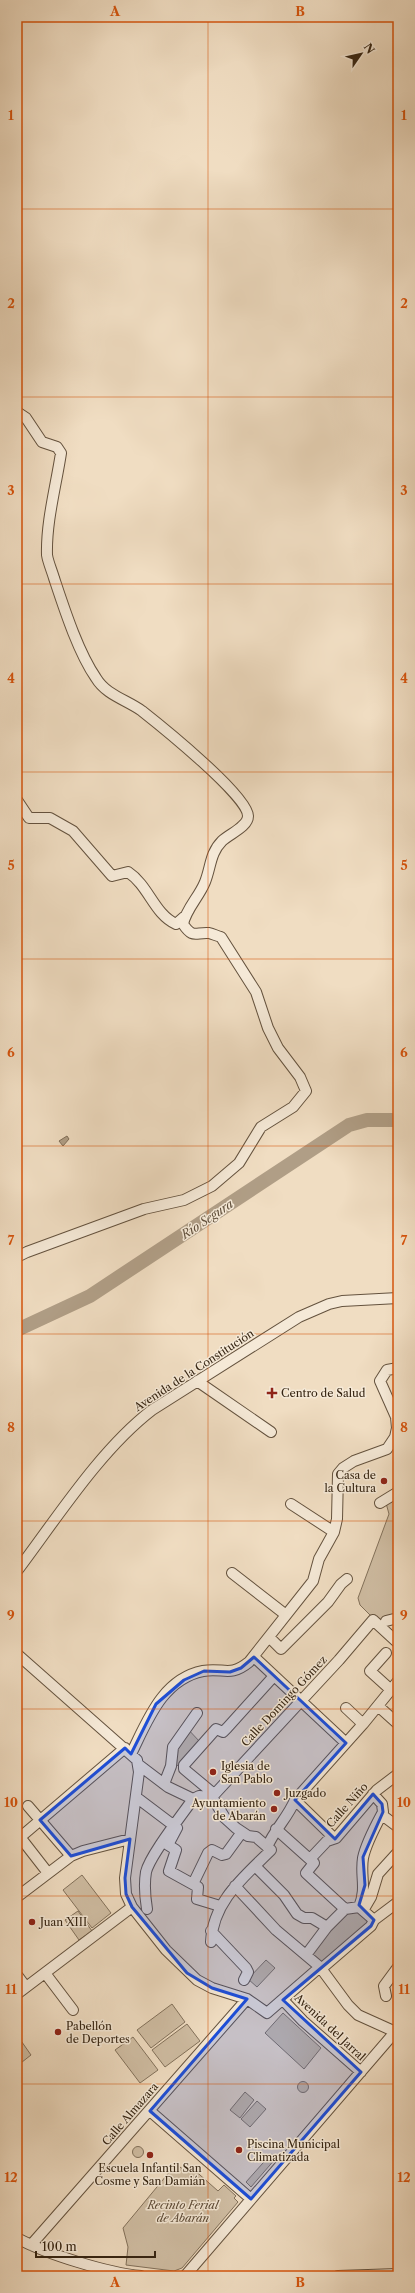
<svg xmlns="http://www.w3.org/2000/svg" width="415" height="2293" viewBox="0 0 415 2293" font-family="'Libre Caslon Text',serif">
  <rect width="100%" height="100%" fill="#f0ddc2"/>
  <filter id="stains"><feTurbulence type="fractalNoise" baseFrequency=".005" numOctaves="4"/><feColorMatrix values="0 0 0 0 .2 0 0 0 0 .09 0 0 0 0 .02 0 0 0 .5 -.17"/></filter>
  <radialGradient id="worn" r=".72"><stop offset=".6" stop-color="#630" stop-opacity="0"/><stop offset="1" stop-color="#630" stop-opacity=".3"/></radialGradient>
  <path fill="#d0bea4" stroke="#82715b" d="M 398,1496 L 398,1617 L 380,1625 L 360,1605 L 358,1598 L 389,1514 L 386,1503 Z
    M 185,1726 L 200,1742 L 181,1767 L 170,1762 Z
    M 82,1875 L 111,1913 L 92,1928 L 63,1890 Z
    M 359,1907 L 374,1920 L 321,1969 L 306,1955 L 345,1909 Z
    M 78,1911 L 92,1931 L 79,1940 L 65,1920 Z
    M 266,1960 L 275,1968 L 257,1987 L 248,1979 Z
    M 172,2004 L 185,2022 L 151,2048 L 137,2030 Z
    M 283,2013 L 321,2048 L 304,2069 L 265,2033 Z
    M 187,2024 L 200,2041 L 165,2067 L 152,2050 Z
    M 17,2035 L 31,2055 L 17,2066 Z
    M 133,2037 L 158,2070 L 140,2083 L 115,2050 Z
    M297.5 2087a5.5 5.5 0 1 1 11 0a5.5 5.5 0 1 1-11 0Z
    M 245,2092 L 254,2100 L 240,2118 L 230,2110 Z
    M 257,2101 L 266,2109 L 250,2127 L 241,2119 Z
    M132.5 2152a5.5 5.5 0 1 1 11 0a5.5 5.5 0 1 1-11 0Z
    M 271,2154 L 276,2158 L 251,2187 L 246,2182 Z
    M 176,2164 L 184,2170 L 191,2167 L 218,2191 L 224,2185 L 236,2196 L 234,2198 L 238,2202 L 182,2268 L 174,2271 L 126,2265 L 128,2247 L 123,2228 Z"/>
  <path fill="#b09e86" stroke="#7f6d58" d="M 67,1136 L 69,1139 L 63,1146 L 59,1141 Z"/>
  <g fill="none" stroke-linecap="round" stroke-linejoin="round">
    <path stroke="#b09e86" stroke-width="14" d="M 17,1330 L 90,1296 L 349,1125 L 367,1120 L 398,1120"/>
    <g stroke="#64523e" stroke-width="12">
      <path id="minor" d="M 17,412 L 26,418 L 42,442 L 57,447 L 61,453 C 56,486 46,522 47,555 C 48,562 52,571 54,578 C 64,608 78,652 96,678 C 106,695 127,700 142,711 C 161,726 248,796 248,816 C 248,827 229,834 222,841 C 210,853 211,867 205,882 C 199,897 186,909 183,924 C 193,939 195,932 209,933 C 213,934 217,936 221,937 L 256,992 L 268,1028 L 278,1048 L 300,1077 L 306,1091 L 293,1107 L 261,1127 L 239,1163 L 212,1186 L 184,1200 L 144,1209 L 27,1252 L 17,1257
        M 17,800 L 29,818 L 50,818 L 73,831 L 112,876 L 128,872 C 149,886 154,914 176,924 L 184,917
        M 197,1381 L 271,1432
        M 380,1503 L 398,1492
        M 291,1504 L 334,1532
        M 17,1571 C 57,1518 100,1450 152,1410 L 299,1317 L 329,1304 L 342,1301 L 398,1298
        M 232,1573 L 286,1615
        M 386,1621 L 398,1618
        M 269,1637 L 281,1649 L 328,1602 L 341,1584 L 347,1579
        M 386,1653 L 370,1671 L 391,1690
        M 17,1654 L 137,1760 L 139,1772 L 125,1878 L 126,1894 L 132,1907 L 166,1950 L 197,1980 L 212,1988 L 247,1999 L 267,2013 L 320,1967
        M 254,1657 L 346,1743
        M 378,1706 L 398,1724
        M 346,1708 L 363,1724
        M 131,1754 C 147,1722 162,1679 203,1671 C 224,1667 229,1678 249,1662 L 313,1581 L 319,1559 L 334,1532 L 337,1519 L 338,1474 L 343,1468 L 354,1461 L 387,1449 L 395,1437 L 397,1428 L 396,1417 L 380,1381 L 387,1370 L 398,1368
        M 139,1765 L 168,1787 L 193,1799
        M 164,1784 L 171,1766 L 173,1747 L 197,1713
        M 214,1794 L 184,1769 L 184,1765 L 216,1729 L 223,1732 L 227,1728 L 274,1676
        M 136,1797 L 177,1828 L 168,1845 L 176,1850 L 169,1871 L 198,1887 L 197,1899 L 220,1906
        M 212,1797 L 339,1660 L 373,1620 L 398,1643
        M 295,1800 L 334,1838
        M 28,1806 L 71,1856
        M 382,1815 L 398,1827
        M 276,1829 L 314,1863 L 306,1873 L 345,1909
        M 20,1837 L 48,1873
        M 17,1840 L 125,1748
        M 267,1847 C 275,1829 288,1817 295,1800 L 363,1724 L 398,1681
        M 310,1859 L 327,1841 L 336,1838 L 377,1790 L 398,1774
        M 255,1866 L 284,1895 L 297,1914 L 304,1918 L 312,1918 L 327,1927
        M 193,1884 L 208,1853 L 212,1850 L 222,1855 L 226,1854 L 242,1832
        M 235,1886 L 276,1930 L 320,1967 L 348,2005 L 358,2015 L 398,2033
        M 17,1897 L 71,1856 L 83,1851 L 130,1839
        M 359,1907 C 367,1888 360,1876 363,1858 C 366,1843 376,1825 383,1812 L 382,1804 L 373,1794
        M 147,1909 C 145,1897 144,1884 146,1872 C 150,1855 182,1815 193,1799 L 199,1796 L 212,1797
        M 364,1909 L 371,1897 L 378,1874 L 398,1852
        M 374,1920 L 398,1902
        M 211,1931 L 246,1968 L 248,1972 L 244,1980
        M 211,1942 C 213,1901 244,1877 271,1850 L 256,1837 L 248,1836 L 236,1828 L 225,1818 L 212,1797
        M 306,1955 L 327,1927 L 345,1909 L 359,1907 L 374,1920 L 371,1926 L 321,1969
        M 45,1973 L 73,2010
        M 17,1975 L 26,1987
        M 17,1994 L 132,1907
        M 386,1996 L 384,1986 L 398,1967
        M 283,2000 L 303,2021 L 361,2072
        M 150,2111 L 251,2199
        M 17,2238 C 46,2254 108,2273 141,2276
        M 31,2245 L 247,1999
        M 185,2276 L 395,2032
        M 338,2276 L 398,2274"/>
    </g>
    <use href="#minor" stroke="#f5e9d7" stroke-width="10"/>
  </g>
  <path fill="#1d4ed8" fill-opacity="0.2" stroke="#1d4ed8" stroke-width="3" stroke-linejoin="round" d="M 254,1657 L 346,1743 L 295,1800 L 335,1839 L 373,1794 L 382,1804 L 383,1812 L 363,1857 L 365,1885 L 359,1905 L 374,1920 L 371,1926 L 283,2000 L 361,2072 L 251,2199 L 150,2111 L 247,1999 L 212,1988 L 187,1973 L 132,1907 L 126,1894 L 125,1878 L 130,1839 L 71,1856 L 40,1820 L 125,1748 L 131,1754 L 156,1704 L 184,1680 L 204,1671 L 230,1672 L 241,1668 Z"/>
  <path fill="none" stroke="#d6540d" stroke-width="1" stroke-opacity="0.55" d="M 208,17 L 208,2276M 17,209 L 398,209M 17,397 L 398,397M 17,584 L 398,584M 17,772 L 398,772M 17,959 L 398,959M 17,1146 L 398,1146M 17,1334 L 398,1334M 17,1521 L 398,1521M 17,1709 L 398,1709M 17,1896 L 398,1896M 17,2084 L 398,2084"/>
  <g fill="#8f2418" stroke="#f5e9d7" stroke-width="1.5">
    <path d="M270 1387h4v4h4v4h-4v4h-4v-4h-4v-4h4z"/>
    <circle cx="384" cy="1481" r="4"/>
    <circle cx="213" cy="1772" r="4"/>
    <circle cx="277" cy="1793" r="4"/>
    <circle cx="274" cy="1809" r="4"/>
    <circle cx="32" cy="1922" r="4"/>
    <circle cx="58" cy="2032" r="4"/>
    <circle cx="239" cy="2150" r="4"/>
    <circle cx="150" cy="2155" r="4"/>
  </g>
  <g text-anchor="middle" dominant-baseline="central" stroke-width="3" stroke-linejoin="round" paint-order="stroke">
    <g font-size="11" fill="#352412" stroke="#f5e9d7">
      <text transform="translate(194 1370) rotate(-33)">Avenida de la Constitución</text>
      <text transform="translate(284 1701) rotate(-47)">Calle Domingo Gómez</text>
      <text transform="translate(347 1805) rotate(-48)">Calle Niño</text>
      <text transform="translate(330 2027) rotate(43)">Avenida del Jarral</text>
      <text transform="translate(130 2114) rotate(-49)">Calle Almazara</text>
    </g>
    <g font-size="11" fill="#352412" stroke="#f5e9d7" text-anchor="start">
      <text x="281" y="1393">Centro de Salud</text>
      <text x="376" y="1475" text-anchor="end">Casa de<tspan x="376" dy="13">la Cultura</tspan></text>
      <text x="221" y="1766">Iglesia de<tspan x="221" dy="13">San Pablo</tspan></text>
      <text x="285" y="1793">Juzgado</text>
      <text x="266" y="1803" text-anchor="end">Ayuntamiento<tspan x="266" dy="13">de Abarán</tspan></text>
      <text x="40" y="1922">Juan XIII</text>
      <text x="66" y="2026">Pabellón<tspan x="66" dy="13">de Deportes</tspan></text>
      <text x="247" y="2144">Piscina Municipal<tspan x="247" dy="13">Climatizada</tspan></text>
      <text x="150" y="2168" text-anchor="middle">Escuela Infantil San<tspan x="150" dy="13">Cosme y San Damián</tspan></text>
    </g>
    <g font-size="11" font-style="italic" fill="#5c4a36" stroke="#f5e9d7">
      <text x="183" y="2205">Recinto Ferial<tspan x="183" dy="13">de Abarán</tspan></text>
    </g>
    <g font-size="12" font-style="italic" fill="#604f3b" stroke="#f5e9d7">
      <text transform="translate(207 1219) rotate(-34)">Río Segura</text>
    </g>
  </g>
  <rect width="415" height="2293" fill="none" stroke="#f0ddc2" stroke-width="44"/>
  <g transform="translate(361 54) rotate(56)" stroke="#f5e9d7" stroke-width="3" paint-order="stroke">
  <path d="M0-3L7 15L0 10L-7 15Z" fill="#352412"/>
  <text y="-6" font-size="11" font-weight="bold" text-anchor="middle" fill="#352412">N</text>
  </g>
  <path d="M36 2251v6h119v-6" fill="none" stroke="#352412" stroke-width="2"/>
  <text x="42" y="2251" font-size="12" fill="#352412" stroke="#f5e9d7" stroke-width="3" paint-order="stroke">100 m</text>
  <rect x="22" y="22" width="371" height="2249" fill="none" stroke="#d6540d" stroke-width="1.5"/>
  <g font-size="13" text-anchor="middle" font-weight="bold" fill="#d6540d">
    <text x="115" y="16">A</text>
    <text x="300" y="16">B</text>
    <text x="11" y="120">1</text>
    <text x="404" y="120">1</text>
    <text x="11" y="308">2</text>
    <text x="404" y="308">2</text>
    <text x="11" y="495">3</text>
    <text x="404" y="495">3</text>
    <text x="11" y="683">4</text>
    <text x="404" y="683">4</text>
    <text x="11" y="870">5</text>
    <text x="404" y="870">5</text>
    <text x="11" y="1057">6</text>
    <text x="404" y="1057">6</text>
    <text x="11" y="1245">7</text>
    <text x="404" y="1245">7</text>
    <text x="11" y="1432">8</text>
    <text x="404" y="1432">8</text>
    <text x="11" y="1620">9</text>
    <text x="404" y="1620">9</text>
    <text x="11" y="1807">10</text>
    <text x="404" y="1807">10</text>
    <text x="11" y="1994">11</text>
    <text x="404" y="1994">11</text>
    <text x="11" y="2182">12</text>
    <text x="404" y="2182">12</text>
    <text x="115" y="2287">A</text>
    <text x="300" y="2287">B</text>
  </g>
  <rect width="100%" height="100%" filter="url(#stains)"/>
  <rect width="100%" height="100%" fill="url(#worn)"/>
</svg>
